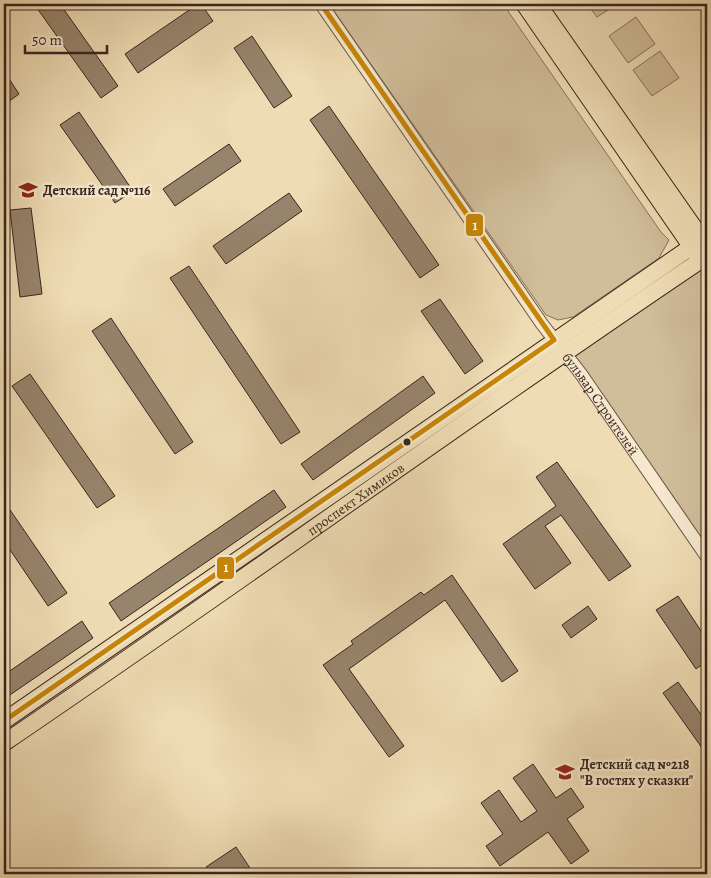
<svg xmlns="http://www.w3.org/2000/svg" width="711" height="878" viewBox="0 0 711 878" font-family="Alegreya,serif">
  <rect width="100%" height="100%" fill="#efdcb4"/>
  <filter id="stains"><feTurbulence type="fractalNoise" baseFrequency=".004" numOctaves="4"/><feColorMatrix values="0 0 0 0 .2 0 0 0 0 .09 0 0 0 0 .02 0 0 0 .5 -.17"/></filter>
  <radialGradient id="worn" r=".72"><stop offset=".6" stop-color="#630" stop-opacity="0"/><stop offset="1" stop-color="#630" stop-opacity=".3"/></radialGradient>
  <path fill="#d0bd9a" stroke="#84715c" d="M 329,4 L 503,4 L 661,232 L 669,240 L 659,258 L 573,317 L 558,320 L 546,315 Z
    M 587,4 L 617,4 L 597,17 Z
    M 636,17 L 655,44 L 628,63 L 609,36 Z
    M 660,51 L 679,78 L 652,96 L 633,70 Z
    M 701,260 L 707,269 L 707,557 L 564,354 Z"/>
  <path fill="#97846c" stroke="#38251e" d="M 34,4 L 60,4 L 118,86 L 101,98 Z
    M 198,4 L 201,4 L 213,21 L 138,73 L 125,54 Z
    M 252,36 L 292,96 L 274,108 L 234,48 Z
    M 4,71 L 19,94 L 4,105 Z
    M 329,106 L 439,265 L 420,278 L 310,120 Z
    M 79,112 L 133,191 L 115,203 L 60,125 Z
    M 229,144 L 241,161 L 175,206 L 163,189 Z
    M 289,193 L 302,211 L 226,264 L 213,246 Z
    M 31,208 L 42,294 L 20,297 L 10,210 Z
    M 189,266 L 300,432 L 281,444 L 170,278 Z
    M 440,299 L 483,361 L 465,374 L 421,311 Z
    M 111,318 L 193,442 L 175,454 L 92,331 Z
    M 30,374 L 115,496 L 97,508 L 12,386 Z
    M 423,376 L 435,393 L 313,480 L 301,464 Z
    M 557,462 L 631,566 L 609,581 L 561,515 L 545,526 L 571,563 L 535,589 L 503,544 L 556,506 L 536,477 Z
    M 274,490 L 286,507 L 121,621 L 109,603 Z
    M 4,501 L 67,593 L 48,606 L 4,541 Z
    M 452,575 L 518,671 L 502,682 L 445,600 L 349,669 L 404,746 L 389,757 L 323,665 L 353,644 L 351,641 L 421,592 L 424,595 Z
    M 678,596 L 707,640 L 707,661 L 696,669 L 656,610 Z
    M 588,606 L 597,619 L 571,638 L 562,625 Z
    M 82,621 L 93,638 L 4,699 L 4,675 Z
    M 678,682 L 707,723 L 707,755 L 663,693 Z
    M 533,764 L 556,798 L 571,788 L 584,807 L 567,819 L 589,851 L 571,864 L 548,832 L 500,866 L 486,846 L 503,834 L 481,803 L 499,790 L 521,822 L 537,811 L 513,778 Z
    M 236,847 L 254,874 L 211,874 L 206,867 Z"/>
  <g fill="none" stroke-linecap="round" stroke-linejoin="round">
    <g stroke="#665344" stroke-width="14">
      <g id="minor">
        <path id="s1" d="M 321,4 L 542,324 L 581,374 L 707,557"/>
      </g>
    </g>
    <g stroke="#38251e" stroke-width="18">
      <g id="major">
        <path d="M 524,4 L 697,255"/>
        <path d="M 538,4 L 707,246"/>
        <path d="M 4,721 L 707,236"/>
        <path id="s2" d="M 4,743 C 240,583 470,415 707,256"/>
      </g>
    </g>
    <use href="#minor" stroke="#f5e8ce" stroke-width="12"/>
    <use href="#major" stroke="#efdcb4" stroke-width="16"/>
    <g stroke="#f5e8ce" stroke-width="9">
      <path id="bus-1" d="M 4,721 L 554,340 L 321,4"/>
    </g>
    <use href="#bus-1" stroke="#c78608" stroke-width="5"/>
  </g>
  <defs>
    <g id="school-bare" transform="scale(1.5)"><path d="M0-5L7-2L0 1L-7-2ZM-4 1L0 2.5L4 1V4Q0 6-4 4Z" fill="#8f2418" stroke="#f5e8ce" stroke-width="2.5" paint-order="stroke"/></g>
  </defs>
  <g fill-rule="evenodd">
    <use href="#school-bare" x="28" y="190"/>
    <use href="#school-bare" x="565" y="772"/>
  </g>
  <circle fill="#38251e" stroke="#f5e8ce" stroke-width="2" cx="407" cy="442" r="4.5"/>
  <g text-anchor="middle" dominant-baseline="central" stroke-width="5" stroke-linejoin="round" paint-order="stroke">
    <g font-size="14" font-weight="bold" fill="#38251e" stroke="#f5e8ce" text-anchor="start">
      <text x="43" y="190">Детский сад №116</text>
      <text x="580" y="764">Детский сад №218<tspan x="580" dy="16">"В гостях у сказки"</tspan></text>
    </g>
    <g font-size="14" fill="#38251e" stroke="#f5e8ce">
      <text stroke="none"><textPath href="#s1" startOffset="488">бульвар Строителей</textPath></text>
      <text stroke="none"><textPath href="#s2" startOffset="428">проспект Химиков</textPath></text>
    </g>
  </g>
  <g stroke="#f5e8ce" stroke-width="2">
    <rect x="465" y="213" width="19" height="24" rx="5" fill="#c78608"/>
    <rect x="216" y="556" width="19" height="24" rx="5" fill="#c78608"/>
  </g>
  <g font-size="14" text-anchor="middle" font-weight="bold" fill="#fff">
    <text x="475" y="230">1</text>
    <text x="226" y="572">1</text>
  </g>
  <rect width="711" height="878" fill="none" stroke="#efdcb4" stroke-width="20"/>
  <rect x="5" y="5" width="701" height="868" fill="none" stroke="#38251e" stroke-width="2.5"/>
  <rect x="10" y="10" width="691" height="858" fill="none" stroke="#38251e"/>
  <path d="M25 45v8h82v-8" fill="none" stroke="#38251e" stroke-width="2.5"/>
  <text x="32" y="45" font-size="15" fill="#38251e" stroke="#f5e8ce" stroke-width="4" paint-order="stroke">50 m</text>
  <rect width="100%" height="100%" filter="url(#stains)"/>
  <rect width="100%" height="100%" fill="url(#worn)"/>
</svg>
